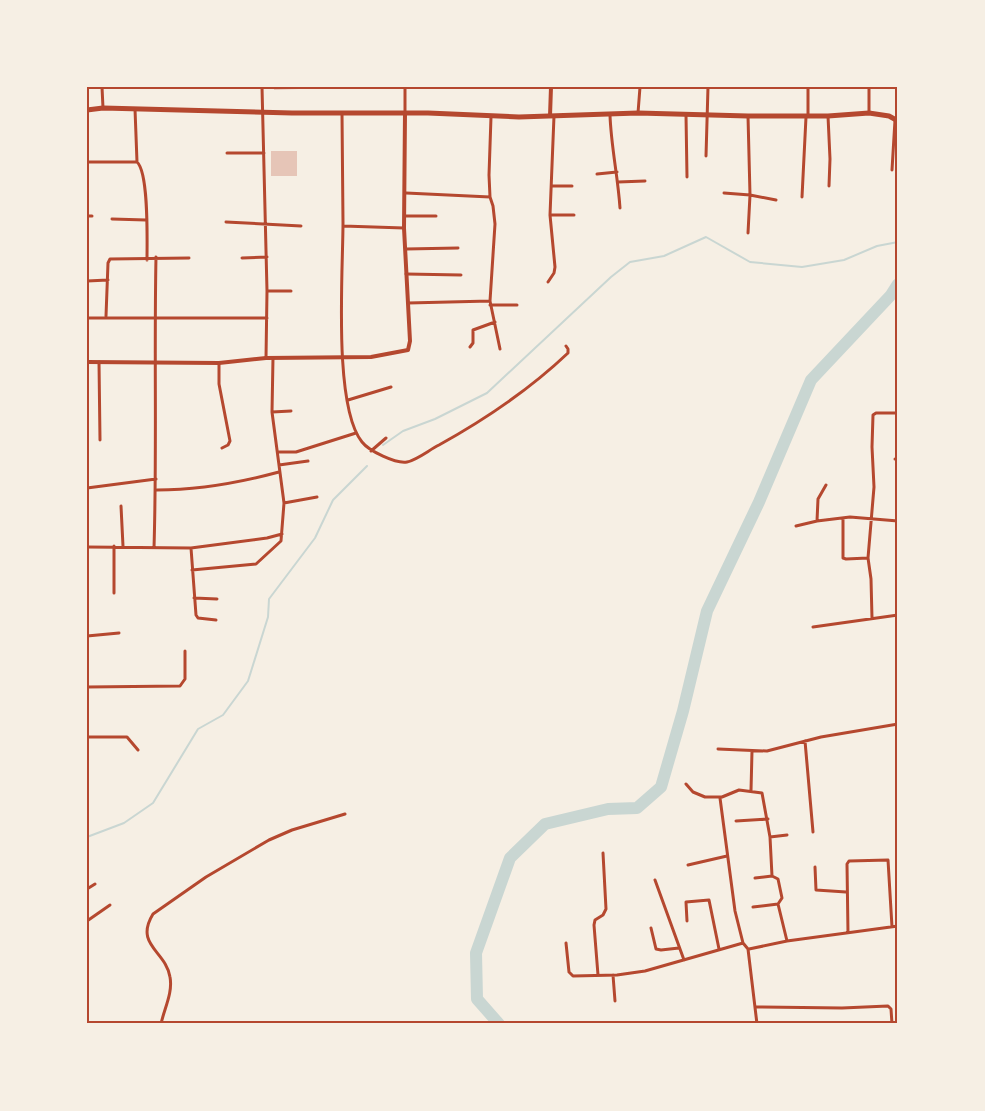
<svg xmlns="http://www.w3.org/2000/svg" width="985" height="1111" viewBox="0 0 985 1111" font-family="'Varela Round',sans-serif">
  <rect width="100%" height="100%" fill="#f6efe4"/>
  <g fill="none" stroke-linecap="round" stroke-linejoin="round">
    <path stroke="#c9d6d2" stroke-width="2" d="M 383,445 L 403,431 L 435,419 L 487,393 L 611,277 L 630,262 L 664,256 L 706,237 L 750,262 L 802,267 L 844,260 L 877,246 L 898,242
      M 87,837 L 124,823 L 153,803 L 198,729 L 223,715 L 248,681 L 268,617 L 269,599 L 315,538 L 333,500 L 367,466"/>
    <path stroke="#c9d6d2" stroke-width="12" d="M 499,1024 L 477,999 L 476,953 L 510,858 L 545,824 L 608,809 L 637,808 L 661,787 L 683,711 L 707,611 L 759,502 L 811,380 L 891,295 L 898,284"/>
  </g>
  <path fill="#e6c5b7" d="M 274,87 L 299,87 L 299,89 L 274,90 Z
    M 271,151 L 297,151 L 297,176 L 271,176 Z"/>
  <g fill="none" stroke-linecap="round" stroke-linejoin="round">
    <path stroke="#b5482f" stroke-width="3" d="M 102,87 L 103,108
      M 262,87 L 267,291 L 266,358
      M 405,87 L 405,113
      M 808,87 L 808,116
      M 135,109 L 137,162 C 149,173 147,241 147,260
      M 342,113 C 342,150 343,186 343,223 C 343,271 333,406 362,442 C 369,451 396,464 407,462 C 417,460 429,450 439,445 C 486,419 529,390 568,353 L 568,349 L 566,346
      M 638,113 L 640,87
      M 869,113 L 869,87
      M 610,115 C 611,146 618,177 620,208
      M 686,115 L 687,177
      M 828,116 L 830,159 L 829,186
      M 491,117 L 489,175 L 490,197 L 493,206 L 495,224 L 490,301 L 500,349
      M 227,153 L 264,153
      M 706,156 L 708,87
      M 87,162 L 137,162
      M 892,170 L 895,120
      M 597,174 L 617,172
      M 618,182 L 645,181
      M 551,186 L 572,186
      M 406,193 L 490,197
      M 724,193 L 750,195 L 776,200
      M 802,197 L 806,117
      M 550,215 L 574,215
      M 87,216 L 92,216
      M 406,216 L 436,216
      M 112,219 L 146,220
      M 226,222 L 301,226
      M 343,226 L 404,228
      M 748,233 L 750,195 L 748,116
      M 406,249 L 458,248
      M 242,258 L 267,257
      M 406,274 L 461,275
      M 87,281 L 108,280
      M 548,282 L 554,273 L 555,267 L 550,215 L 554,116
      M 267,291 L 291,291
      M 408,303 L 490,301
      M 490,305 L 517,305
      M 106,316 L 108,263 L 110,259 L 189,258
      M 87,318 L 267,318
      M 470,347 L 473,343 L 473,330 L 495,322
      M 99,362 L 100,440
      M 219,363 L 219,384 L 230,441 L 228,445 L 222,448
      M 348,400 L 391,387
      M 272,412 L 291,411
      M 371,451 L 386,438
      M 278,452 L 296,452 L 356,433
      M 895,459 L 898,459
      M 279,465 L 308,461
      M 87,488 L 156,479
      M 157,490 C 200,490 238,483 279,472
      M 284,503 L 317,497
      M 121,506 L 123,546
      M 843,518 L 843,558 L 846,559 L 868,558
      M 817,521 L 818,499 L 826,485
      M 796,526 L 817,521 L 850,517 L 898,521
      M 114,546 L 114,593
      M 87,547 L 191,548 L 267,538 L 282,534
      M 154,548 C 157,451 154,354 156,257
      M 191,548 L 196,615 L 198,618 L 216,620
      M 192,570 L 256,564 L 281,541 L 284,503 L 272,412 L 273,358
      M 194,598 L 217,599
      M 872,618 L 871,579 L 868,558 L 874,487 L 872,447 L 873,415 L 876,413 L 898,413
      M 813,627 L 898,615
      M 87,636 L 119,633
      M 87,687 L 180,686 L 185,679 L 185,651
      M 87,737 L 127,737 L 138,750
      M 805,741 L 813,832
      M 718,749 L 767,751 L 821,737 L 898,724
      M 686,784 L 693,792 L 705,797 L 722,797 L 739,790 L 762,793 L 770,837 L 772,876
      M 751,791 L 752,751
      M 720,798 L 735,911 L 743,943
      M 736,821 L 768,819
      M 770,837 L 787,835
      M 688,865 L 727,856
      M 815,867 L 816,890 L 846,892
      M 755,878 L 772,876 L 778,879 L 782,898 L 778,904 L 787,941
      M 655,880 L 684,960
      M 87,889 L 95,884
      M 753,907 L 778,904
      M 87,921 L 110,905
      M 687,921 L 686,902 L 709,900 L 719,949
      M 651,928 L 656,949 L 661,950 L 679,948
      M 848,933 L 847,864 L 849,861 L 888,860 L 892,927
      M 566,943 L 569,972 L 573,976 L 617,975 L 645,971 L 743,943 L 748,949
      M 748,949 L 757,1024
      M 749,949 L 787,941 L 898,926
      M 598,975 L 594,925 L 595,920 L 603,915 L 606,909 L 603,853
      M 613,975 L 615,1001
      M 756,1007 L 842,1008 L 888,1006 L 891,1009 L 892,1024
      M 161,1024 C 164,1009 173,993 170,977 C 166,951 134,945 153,914 L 206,877 L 269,840 L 292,830 L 345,814"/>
    <path stroke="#b5482f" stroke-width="4" d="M 550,116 L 551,87
      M 87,362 L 219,363 L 266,358 L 371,357 L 408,350 L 410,341 L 404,228 L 405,113"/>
    <path stroke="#b5482f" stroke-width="5" d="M 87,110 L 103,108 L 292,113 L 428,113 L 519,117 L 638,113 L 748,116 L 828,116 L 869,113 L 889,116 L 898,121"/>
  </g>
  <rect width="985" height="1111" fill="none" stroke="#f6efe4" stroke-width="177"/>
  <rect x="88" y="88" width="808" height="934" fill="none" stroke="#b5482f" stroke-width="2"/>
</svg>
